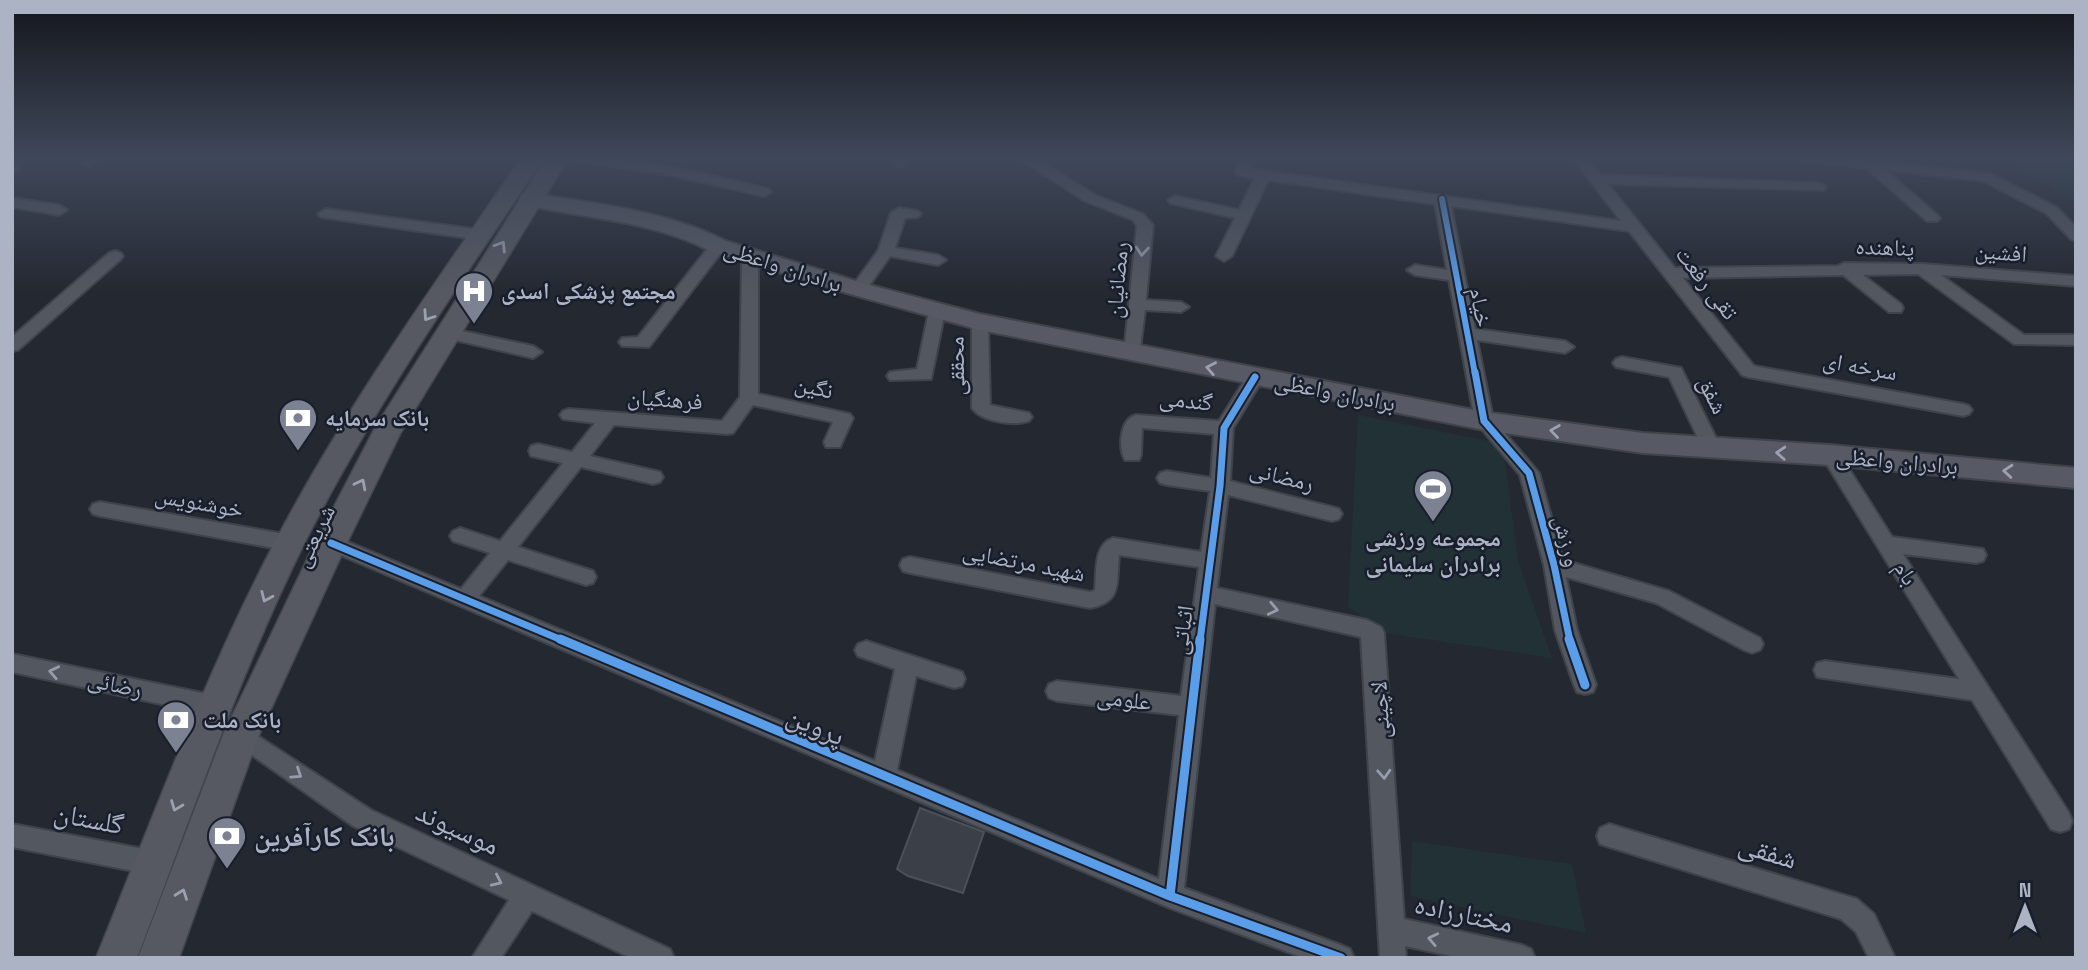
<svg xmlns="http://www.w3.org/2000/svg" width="2088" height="970" viewBox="0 0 2088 970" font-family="'Space Grotesk','Noto Naskh Arabic',sans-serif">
  <rect width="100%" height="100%" fill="#242831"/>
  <path fill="#213136" d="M 2028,157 L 2076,157 L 2076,201 L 2023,172 L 2019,162 Z
    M 1358,415 L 1503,444 L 1518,561 L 1552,658 L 1386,633 L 1348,607 Z
    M 1412,841 L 1572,864 L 1586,933 L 1410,896 Z"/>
  <path fill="#3b3f48" stroke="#4b505a" stroke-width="2" d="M 920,808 L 984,832 L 963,893 L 908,876 L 897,869 Z"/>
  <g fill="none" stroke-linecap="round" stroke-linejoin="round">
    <g stroke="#40434a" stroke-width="4">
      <path id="minor" d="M 12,157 L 25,157 L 17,172 L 12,173 Z
        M 86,157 L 102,157 L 88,166 L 81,162 Z
        M 569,157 C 637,157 704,173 769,189 L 771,192 L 764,196 L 670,175 L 576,161 Z
        M 896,157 L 910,157 L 905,166 L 900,167 L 893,163 Z
        M 1017,157 L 1034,157 L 1095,195 L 1143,214 L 1153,225 L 1146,300 L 1181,302 L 1189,307 L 1181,312 L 1145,310 L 1139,357 L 1133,359 L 1124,353 L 1137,226 L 1133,220 L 1085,201 Z
        M 1241,157 L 1255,157 L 1251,169 L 1621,221 L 1572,157 L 1587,157 L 1601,175 L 1819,183 L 1826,187 L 1824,190 L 1608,184 L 1675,268 L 1838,266 L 1844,263 L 1923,264 L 2076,276 L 2076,286 L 1941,275 L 2024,335 L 2076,335 L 2076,345 L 2014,344 L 1918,274 L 1863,275 L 1901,304 L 1903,308 L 1901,312 L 1889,312 L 1843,275 L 1683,278 L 1754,366 L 1963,404 L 1969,406 L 1972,410 L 1969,414 L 1963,416 L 1748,377 L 1742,375 L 1629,231 L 1451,206 L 1475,329 L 1565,341 L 1574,347 L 1565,353 L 1477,340 L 1493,419 L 1539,473 L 1563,560 L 1669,591 L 1760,638 L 1763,644 L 1760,650 L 1752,653 L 1744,650 L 1656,603 L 1566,577 L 1577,630 L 1596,685 L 1593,692 L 1585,694 L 1577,692 L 1574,685 L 1555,630 L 1544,565 L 1520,475 L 1475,421 L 1449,280 L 1415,275 L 1407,270 L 1415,265 L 1447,270 L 1435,204 L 1268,180 L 1232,256 L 1224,261 L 1216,256 L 1235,218 L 1170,203 L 1168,200 L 1175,196 L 1239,210 L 1255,178 L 1238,175 L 1236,172 Z
        M 1798,157 L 1845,157 L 1991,174 L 2056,207 L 2076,227 L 2076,241 L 2071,239 L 2046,213 L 1983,181 L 1886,170 L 1937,215 L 1940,218 L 1937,221 L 1927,221 L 1866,168 L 1805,161 Z
        M 12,198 L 59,205 L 67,210 L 59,215 L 12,207 Z
        M 899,208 L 918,211 L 921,214 L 918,217 L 905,218 L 895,248 L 938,255 L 946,260 L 938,265 L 890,256 L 864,293 L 852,293 L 850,289 L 878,251 L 891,213 Z
        M 326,209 L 481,230 L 489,235 L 481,240 L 321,217 L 318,214 Z
        M 718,241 L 726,246 L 649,347 L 622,346 L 619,342 L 622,338 L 638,337 L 712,243 Z
        M 115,251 L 121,253 L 123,256 L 121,259 L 18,350 L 12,351 L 12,337 L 109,253 Z
        M 750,251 L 758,256 L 758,394 L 850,414 L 853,418 L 840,447 L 826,447 L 824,442 L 833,422 L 753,405 L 733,433 L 727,434 L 614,425 L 590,456 L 660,472 L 663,477 L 660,482 L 653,484 L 581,467 L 518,547 L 593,571 L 596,577 L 593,583 L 586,585 L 508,560 L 479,596 L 875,761 L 895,669 L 858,656 L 855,650 L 858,644 L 866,641 L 962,672 L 965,679 L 962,686 L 954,688 L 916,676 L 897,770 L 1159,879 L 1179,715 L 1057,701 L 1049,698 L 1046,691 L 1049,684 L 1057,681 L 1181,696 L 1199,567 L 1119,555 C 1116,582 1123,602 1090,608 L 910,573 L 903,571 L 900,565 L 903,559 L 910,557 L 1090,592 L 1095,590 C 1097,572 1093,545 1113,538 L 1201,552 L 1210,491 L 1167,485 L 1160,483 L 1157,478 L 1160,473 L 1167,471 L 1211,478 L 1214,434 L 1142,428 L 1141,455 L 1139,460 L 1125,460 C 1118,447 1120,419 1136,415 L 1219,421 L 1249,373 L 1261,373 L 1264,377 L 1233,428 L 1230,481 L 1332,507 L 1339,509 L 1342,514 L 1339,519 L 1332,521 L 1228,495 L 1217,588 L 1367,620 L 1381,627 L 1384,633 L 1404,919 L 1522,945 L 1531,949 L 1535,958 L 1460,958 L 1405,946 L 1406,958 L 1380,958 L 1361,637 L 1215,604 L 1184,888 L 1341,945 L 1350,949 L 1354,958 L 1304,958 L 1170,908 L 324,548 L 321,543 L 324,538 L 331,535 L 461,589 L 490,553 L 453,541 L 450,536 L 453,531 L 460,528 L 500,541 L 563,463 L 531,456 L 529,451 L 531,446 L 538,444 L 572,452 L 595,423 L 563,419 L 560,415 L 563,411 L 569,409 L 722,421 L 740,397 L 742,256 Z
        M 937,306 L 945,311 L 931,379 L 890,380 L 887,376 L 890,372 L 917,369 L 929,311 Z
        M 980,317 L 988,322 L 990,405 L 1029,413 L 1032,417 L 1029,421 C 1013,426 982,422 972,408 L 972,322 Z
        M 448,328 L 533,346 L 542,352 L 533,358 L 442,337 L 440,333 Z
        M 1622,357 L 1681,368 L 1722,450 L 1720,455 L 1706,455 L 1669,377 L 1616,367 L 1613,363 L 1616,359 Z
        M 1830,448 L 1837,450 L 1892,537 L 1983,549 L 1986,555 L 1983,561 L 1976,563 L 1903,554 L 2069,813 L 2072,821 L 2069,829 L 2060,832 L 2051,829 L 1972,700 L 1817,677 L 1814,670 L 1817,663 L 1825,661 L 1959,679 L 1821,455 L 1823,450 Z
        M 100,502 L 290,535 L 297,538 L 300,543 L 297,548 L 290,551 L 100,516 L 93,514 L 90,509 L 93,504 Z
        M 12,654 L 217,696 L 225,699 L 228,706 L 225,713 L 217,716 L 12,672 Z
        M 241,725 L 371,810 L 670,949 L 674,958 L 631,958 L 532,911 L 501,958 L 472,958 L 509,900 L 353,826 L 233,742 L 229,735 L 233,728 Z
        M 12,824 L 154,851 L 163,855 L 167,863 L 163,871 L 154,875 L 12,847 Z
        M 1609,824 L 1857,899 L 1874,914 L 1895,958 L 1869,958 L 1856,932 L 1841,919 L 1600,844 L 1597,836 L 1600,828 Z"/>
    </g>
    <g stroke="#40434a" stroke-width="4">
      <path id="secondary" d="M 530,193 C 596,204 665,210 726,241 L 866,284 L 980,314 L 1484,412 L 1643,433 L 1830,445 L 2076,468 L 2076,488 L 1830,465 L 1643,453 L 1484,430 L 980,330 L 850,294 L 710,251 C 651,220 586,219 522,204 L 519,199 L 522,194 Z"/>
    </g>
    <g stroke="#41454e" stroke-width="3">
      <path id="primary" d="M 522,157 L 544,157 C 461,282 374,406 306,540 C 239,674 191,818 137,958 L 96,958 C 153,818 205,674 276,540 C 347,405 436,282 522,157 Z
        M 547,157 L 569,157 L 400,434 L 347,543 L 259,735 L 179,958 L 138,958 L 223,735 L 315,543 L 376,426 Z"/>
    </g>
    <use href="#minor" fill="#535760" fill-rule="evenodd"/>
    <use href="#secondary" fill="#575a64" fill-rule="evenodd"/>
    <use href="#primary" fill="#565961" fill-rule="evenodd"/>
    <g stroke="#181e2b" stroke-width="10">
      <path id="cycleway-far2" d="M 1442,199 L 1475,374"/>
    </g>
    <g stroke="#181e2b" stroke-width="11">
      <path id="cycleway-far1" d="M 1475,372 L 1484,421 L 1529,473 L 1554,565 L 1570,641
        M 331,543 L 564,641
        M 1200,641 L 1220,486 L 1224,428 L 1255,377"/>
    </g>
    <g stroke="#181e2b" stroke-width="13">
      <path id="cycleway" d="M 560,639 L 1170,896 L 1341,958
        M 1569,639 L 1585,685
        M 1170,896 L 1200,639"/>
    </g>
    <use href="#cycleway-far2" stroke="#5a9eea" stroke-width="6"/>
    <use href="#cycleway-far1" stroke="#5a9eea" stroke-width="7"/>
    <use href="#cycleway" stroke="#5a9eea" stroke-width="9"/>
  </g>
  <defs><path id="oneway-chevron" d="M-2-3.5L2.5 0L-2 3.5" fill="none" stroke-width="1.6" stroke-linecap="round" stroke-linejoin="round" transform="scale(1.75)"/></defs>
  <g stroke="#9ba1b0">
    <use href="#oneway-chevron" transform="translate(501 246) rotate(-58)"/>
    <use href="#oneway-chevron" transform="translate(428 316) rotate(124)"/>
    <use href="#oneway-chevron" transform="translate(361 484) rotate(-63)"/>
    <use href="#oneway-chevron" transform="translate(266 597) rotate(114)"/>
    <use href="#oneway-chevron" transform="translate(176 806) rotate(111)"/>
    <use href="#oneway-chevron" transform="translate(182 894) rotate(-70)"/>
  </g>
  <g stroke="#969cab">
    <use href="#oneway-chevron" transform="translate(1142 251) rotate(95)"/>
    <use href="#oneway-chevron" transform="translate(1273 609) rotate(12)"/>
    <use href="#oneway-chevron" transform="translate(54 672) rotate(-168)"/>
    <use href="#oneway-chevron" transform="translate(297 774) rotate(34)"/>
    <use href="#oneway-chevron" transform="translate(1384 774) rotate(87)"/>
    <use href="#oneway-chevron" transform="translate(497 881) rotate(25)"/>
    <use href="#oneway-chevron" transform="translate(1433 939) rotate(-168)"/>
  </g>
  <g stroke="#9ba1b1">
    <use href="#oneway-chevron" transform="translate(1211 368) rotate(-169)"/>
    <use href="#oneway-chevron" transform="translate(1555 431) rotate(-172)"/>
    <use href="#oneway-chevron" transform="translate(1781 453) rotate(-177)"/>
    <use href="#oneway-chevron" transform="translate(2008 471) rotate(-175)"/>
  </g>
  <linearGradient id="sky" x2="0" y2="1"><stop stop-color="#14161b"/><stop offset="0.54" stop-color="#3f485a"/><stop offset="1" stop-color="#3f485a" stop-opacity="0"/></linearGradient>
  <rect width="2088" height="293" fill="url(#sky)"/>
  <defs>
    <g id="hospital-pin" transform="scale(2.0125)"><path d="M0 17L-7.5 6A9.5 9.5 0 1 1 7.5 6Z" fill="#7c8291" stroke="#181e2b"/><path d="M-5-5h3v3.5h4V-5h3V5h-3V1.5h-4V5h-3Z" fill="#fff"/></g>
    <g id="bank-pin" transform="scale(2.0125)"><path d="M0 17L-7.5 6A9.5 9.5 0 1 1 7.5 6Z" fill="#7c8291" stroke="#181e2b"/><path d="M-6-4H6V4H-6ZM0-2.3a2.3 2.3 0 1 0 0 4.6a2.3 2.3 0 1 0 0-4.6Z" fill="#fff"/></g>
    <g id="stadium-pin" transform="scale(2.0125)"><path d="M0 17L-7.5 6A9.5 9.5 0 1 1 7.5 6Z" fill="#7c8291" stroke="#181e2b"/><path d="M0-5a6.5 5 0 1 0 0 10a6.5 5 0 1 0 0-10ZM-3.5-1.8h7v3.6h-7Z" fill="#fff"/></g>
  </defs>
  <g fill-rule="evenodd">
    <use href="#hospital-pin" x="474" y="291"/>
    <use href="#bank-pin" x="298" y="418"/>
    <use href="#stadium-pin" x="1433" y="489"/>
    <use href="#bank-pin" x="176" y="720"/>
    <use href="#bank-pin" x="227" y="836"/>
  </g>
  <g text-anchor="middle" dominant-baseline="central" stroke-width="5" stroke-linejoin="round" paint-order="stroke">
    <g font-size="23" fill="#acb3c4" stroke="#181e2b">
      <text transform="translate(1885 247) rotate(2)">پناهنده</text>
      <text transform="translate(2001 252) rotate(4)">افشین</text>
      <text transform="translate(783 266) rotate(18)">برادران واعظی</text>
      <text transform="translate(1117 280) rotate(-85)">رمضانیان</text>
      <text transform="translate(1707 283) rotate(52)">تقی رفعت</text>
      <text transform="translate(1481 307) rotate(79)">خیام</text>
      <text transform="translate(956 366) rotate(-91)">محققی</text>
      <text transform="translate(1860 366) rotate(10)">سرخه ای</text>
      <text transform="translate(814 387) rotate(12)">نگین</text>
      <text transform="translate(1335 392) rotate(11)">برادران واعظی</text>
      <text transform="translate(1713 395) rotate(64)">شفق</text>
      <text transform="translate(665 399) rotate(4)">فرهنگیان</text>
      <text transform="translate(1186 400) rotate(6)">گندمی</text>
      <text transform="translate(1897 461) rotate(5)">برادران واعظی</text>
      <text transform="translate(1282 476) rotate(14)">رمضانی</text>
      <text transform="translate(199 502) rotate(10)">خوشنویس</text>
      <text transform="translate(314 536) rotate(-64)">شریعتی</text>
      <text transform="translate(1567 541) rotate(76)">ورزش</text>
      <text transform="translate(1024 562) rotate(11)">شهید مرتضایی</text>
      <text transform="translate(1906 573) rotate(58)">بام</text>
      <text transform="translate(1182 630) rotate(-82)">اثباتی</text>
      <text transform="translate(115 684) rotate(12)">رضائی</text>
      <text transform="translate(1124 699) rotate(7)">علومی</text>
      <text transform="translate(1380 710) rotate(-93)">لاچینی</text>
    </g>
    <g font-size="23" font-weight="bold" fill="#acb3c4" stroke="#181e2b" text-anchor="start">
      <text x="501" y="291">مجتمع پزشکی اسدی</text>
      <text x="325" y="418">بانک سرمایه</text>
      <text x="1433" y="538" text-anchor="middle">مجموعه ورزشی<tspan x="1433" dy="26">برادران سلیمانی</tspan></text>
      <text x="203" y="720">بانک ملت</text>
    </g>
    <g font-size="28" fill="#acb3c4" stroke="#181e2b">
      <text transform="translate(816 725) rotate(23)">پروین</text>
      <text transform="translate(89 818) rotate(11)">گلستان</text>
      <text transform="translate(458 828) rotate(25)">موسیوند</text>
      <text transform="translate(1768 851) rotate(17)">شفقی</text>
      <text transform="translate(1464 913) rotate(12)">مختارزاده</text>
    </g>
    <g font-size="28" font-weight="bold" fill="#acb3c4" stroke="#181e2b" text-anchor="start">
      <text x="254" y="836">بانک کارآفرین</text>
    </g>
  </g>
  <rect width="2088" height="970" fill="none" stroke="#acb3c4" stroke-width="28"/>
  <g transform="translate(2025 907)" stroke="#181e2b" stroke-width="5" paint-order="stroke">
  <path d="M0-5L12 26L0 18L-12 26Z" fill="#acb3c4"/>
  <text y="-10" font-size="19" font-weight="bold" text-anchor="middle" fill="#acb3c4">N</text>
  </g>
</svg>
